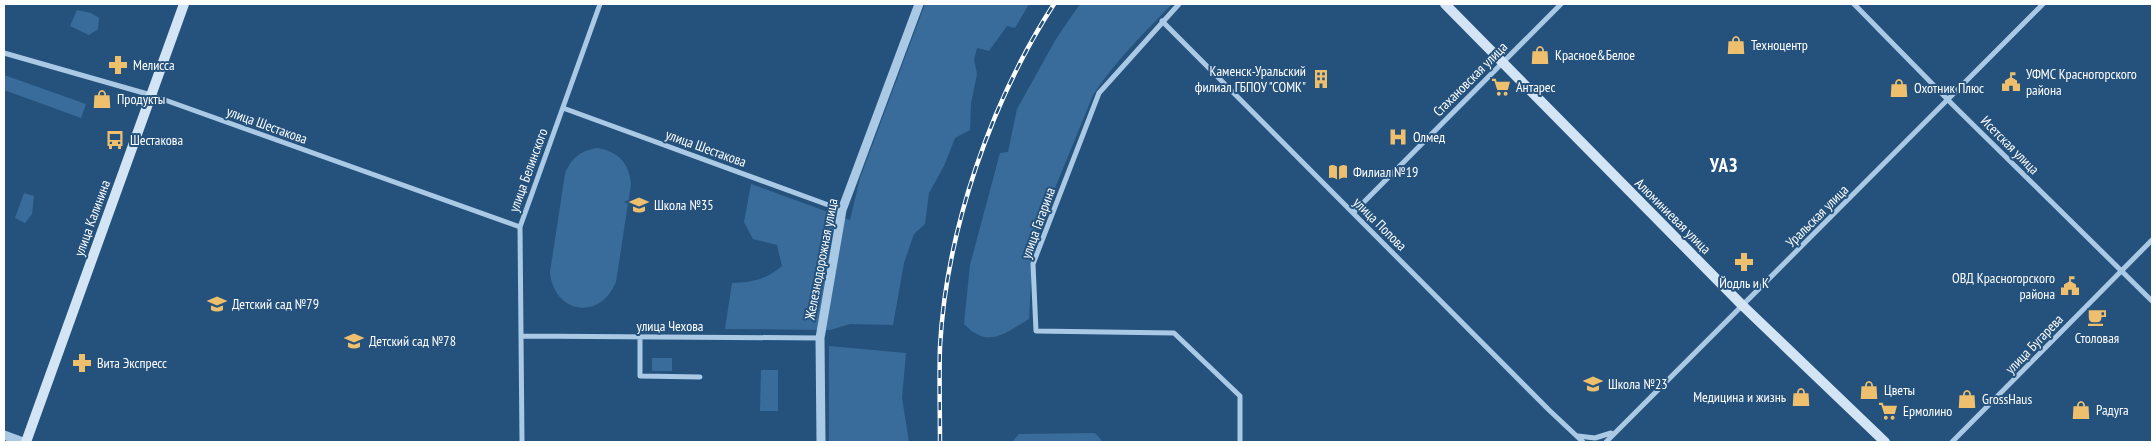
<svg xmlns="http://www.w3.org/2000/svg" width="2156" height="446" viewBox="0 0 2156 446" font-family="'PT Sans Narrow',sans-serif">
  <rect width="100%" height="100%" fill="#25527d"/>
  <path fill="#396c9a" d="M 925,4 L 1029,4 L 1015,28 L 1007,26 L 989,51 L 977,48 L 974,60 L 977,74 L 971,103 L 970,130 L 955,138 L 944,166 L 929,193 L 925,224 L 914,234 L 904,263 L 893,325 L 850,324 L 830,330 L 725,329 L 732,283 C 751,283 767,279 782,266 L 777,245 L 753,239 L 744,222 L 751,184 L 850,220 L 860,178 Z
    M 1080,4 L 1172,4 C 1144,33 1115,61 1093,95 L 1033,242 L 1029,319 C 1004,334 988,349 964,324 L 970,265 L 1000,153 L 1008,152 L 1017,109 L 1056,39 Z
    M 77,10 L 91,13 L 99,18 L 98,29 L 89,35 L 70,26 Z
    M 4,75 L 86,104 L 81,118 L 4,90 Z
    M 597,148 C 618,151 629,163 631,184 L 616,282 C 600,321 554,314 550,272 L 565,174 C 571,158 580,151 597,148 Z
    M 24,193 L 34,196 L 32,214 L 25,223 L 15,218 Z
    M 829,346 L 906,353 L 902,398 L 909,442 L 829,442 Z
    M 652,358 L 672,358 L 672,371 L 652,371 Z
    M 761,370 L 778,370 L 778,411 L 760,411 Z
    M 1095,433 L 1103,442 L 1012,442 L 1019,434 Z"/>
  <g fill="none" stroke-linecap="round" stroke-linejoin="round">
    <path stroke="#aac9e5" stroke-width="5" d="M 1179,4 L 1099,93 L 1033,264 L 1036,331 L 1174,333 L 1240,396 L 1240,442
      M 1854,4 L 1954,106 L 2152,301
      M 1162,21 L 1549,410 L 1583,442
      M 4,53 L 151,95 L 520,227
      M 563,108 L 842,210
      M 1353,213 L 1561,4
      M 521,336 L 820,338
      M 640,337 L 640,376 L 700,377
      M 1578,436 L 1595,438 L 1611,433
      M 522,442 L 520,227 L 600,4
      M 1606,442 L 2043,4
      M 1952,442 L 2152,240"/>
    <path stroke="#aac9e5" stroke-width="9" d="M 4,435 L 23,442
      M 821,442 L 820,338 L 842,210 L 919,4"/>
    <path stroke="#d3e4f5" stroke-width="10" d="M 1445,4 L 1742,305 L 1885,442
      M 26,442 L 184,4"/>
    <g stroke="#fff" stroke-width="4.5">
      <path id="rail" d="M 940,442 C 940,411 939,379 940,347 C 946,231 991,101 1054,4"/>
    </g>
    <use href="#rail" stroke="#25527d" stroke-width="2.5" stroke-dasharray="8" stroke-linecap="butt"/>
  </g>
  <defs>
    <g id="shop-bare" transform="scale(1.5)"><path d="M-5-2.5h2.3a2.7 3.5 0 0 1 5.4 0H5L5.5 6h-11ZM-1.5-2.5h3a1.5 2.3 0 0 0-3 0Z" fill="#eec06e" stroke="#25527d" stroke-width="2.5" paint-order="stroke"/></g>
    <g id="pharmacy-bare" transform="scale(1.5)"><path d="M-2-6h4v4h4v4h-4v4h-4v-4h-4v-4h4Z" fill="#eec06e" stroke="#25527d" stroke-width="2.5" paint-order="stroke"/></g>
    <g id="building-bare" transform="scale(1.5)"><path d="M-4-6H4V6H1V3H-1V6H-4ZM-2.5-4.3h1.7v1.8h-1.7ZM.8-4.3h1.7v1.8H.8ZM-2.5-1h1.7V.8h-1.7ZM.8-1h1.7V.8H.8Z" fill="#eec06e" stroke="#25527d" stroke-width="2.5" paint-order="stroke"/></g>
    <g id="civic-bare" transform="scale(1.5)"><path d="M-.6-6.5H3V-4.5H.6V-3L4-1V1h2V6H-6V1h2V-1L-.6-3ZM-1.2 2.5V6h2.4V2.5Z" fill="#eec06e" stroke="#25527d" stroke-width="2.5" paint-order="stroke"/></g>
    <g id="supermarket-bare" transform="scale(1.5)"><path d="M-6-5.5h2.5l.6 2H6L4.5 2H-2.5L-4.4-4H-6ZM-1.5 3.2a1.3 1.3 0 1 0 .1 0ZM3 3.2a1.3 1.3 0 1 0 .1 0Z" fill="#eec06e" stroke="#25527d" stroke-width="2.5" paint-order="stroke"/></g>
    <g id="hospital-bare" transform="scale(1.5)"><path d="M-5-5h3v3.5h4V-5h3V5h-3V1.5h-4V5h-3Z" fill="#eec06e" stroke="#25527d" stroke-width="2.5" paint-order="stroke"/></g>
    <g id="bus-bare" transform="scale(1.5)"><path d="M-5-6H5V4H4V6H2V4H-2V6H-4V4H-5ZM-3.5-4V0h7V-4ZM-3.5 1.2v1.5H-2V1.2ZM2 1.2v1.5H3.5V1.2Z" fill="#eec06e" stroke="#25527d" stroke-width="2.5" paint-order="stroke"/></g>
    <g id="library-bare" transform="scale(1.5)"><path d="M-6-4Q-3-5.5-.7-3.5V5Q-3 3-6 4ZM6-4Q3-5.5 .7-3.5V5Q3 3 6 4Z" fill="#eec06e" stroke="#25527d" stroke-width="2.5" paint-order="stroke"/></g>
    <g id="school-bare" transform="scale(1.5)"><path d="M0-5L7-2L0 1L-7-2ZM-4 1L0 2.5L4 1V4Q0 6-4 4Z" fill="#eec06e" stroke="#25527d" stroke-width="2.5" paint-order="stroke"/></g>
    <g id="cafe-bare" transform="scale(1.5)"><path d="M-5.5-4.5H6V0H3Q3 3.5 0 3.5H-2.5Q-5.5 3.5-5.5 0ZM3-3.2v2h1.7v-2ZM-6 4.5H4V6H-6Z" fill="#eec06e" stroke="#25527d" stroke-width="2.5" paint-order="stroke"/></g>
  </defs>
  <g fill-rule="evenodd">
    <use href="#shop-bare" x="1736" y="45"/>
    <use href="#shop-bare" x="1540" y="55"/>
    <use href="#pharmacy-bare" x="118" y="65"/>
    <use href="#building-bare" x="1321" y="79"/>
    <use href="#civic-bare" x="2011" y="82"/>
    <use href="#supermarket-bare" x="1501" y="87"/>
    <use href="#shop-bare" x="1899" y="88"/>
    <use href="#shop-bare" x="102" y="99"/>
    <use href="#hospital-bare" x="1398" y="137"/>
    <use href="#bus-bare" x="115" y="140"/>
    <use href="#library-bare" x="1338" y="172"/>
    <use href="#school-bare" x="639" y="205"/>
    <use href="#pharmacy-bare" x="1744" y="262"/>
    <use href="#civic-bare" x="2070" y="286"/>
    <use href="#school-bare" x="217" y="304"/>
    <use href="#cafe-bare" x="2097" y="317"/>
    <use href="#school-bare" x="354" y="341"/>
    <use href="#pharmacy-bare" x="82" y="363"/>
    <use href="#school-bare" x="1593" y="384"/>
    <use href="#shop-bare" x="1869" y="390"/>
    <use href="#shop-bare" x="1801" y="397"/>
    <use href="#shop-bare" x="1967" y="399"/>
    <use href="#shop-bare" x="2081" y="410"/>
    <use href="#supermarket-bare" x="1888" y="411"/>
  </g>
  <g text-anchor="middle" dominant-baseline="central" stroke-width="4" stroke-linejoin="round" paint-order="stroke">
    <g font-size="14" fill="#fff" stroke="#25527d" text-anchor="start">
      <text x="1751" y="45">Техноцентр</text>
      <text x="1555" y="55">Красное&amp;Белое</text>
      <text x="133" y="65">Мелисса</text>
      <text x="1306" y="71" text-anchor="end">Каменск-Уральский<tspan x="1306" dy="16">филиал ГБПОУ "СОМК"</tspan></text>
      <text x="2026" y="74">УФМС Красногорского<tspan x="2026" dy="16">района</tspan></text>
      <text x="1516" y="87">Антарес</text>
      <text x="1914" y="88">Охотник Плюс</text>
      <text x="117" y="99">Продукты</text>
      <text x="1413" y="137">Олмед</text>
      <text x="130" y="140">Шестакова</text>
      <text x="1353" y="172">Филиал №19</text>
      <text x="654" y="205">Школа №35</text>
      <text x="2055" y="278" text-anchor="end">ОВД Красногорского<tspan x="2055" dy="16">района</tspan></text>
      <text x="1744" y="283" text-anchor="middle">Йодль и К</text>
      <text x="232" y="304">Детский сад №79</text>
      <text x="2097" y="338" text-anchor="middle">Столовая</text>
      <text x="369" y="341">Детский сад №78</text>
      <text x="97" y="363">Вита Экспресс</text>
      <text x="1608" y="384">Школа №23</text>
      <text x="1884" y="390">Цветы</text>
      <text x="1786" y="397" text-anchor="end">Медицина и жизнь</text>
      <text x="1982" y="399">GrossHaus</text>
      <text x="2096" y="410">Радуга</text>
      <text x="1903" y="411">Ермолино</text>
    </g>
    <g font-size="14" fill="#fff" stroke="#25527d">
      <text transform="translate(1470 79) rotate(-45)">Стахановская улица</text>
      <text transform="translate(267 125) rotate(20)">улица Шестакова</text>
      <text transform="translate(2010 145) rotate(45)">Исетская улица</text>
      <text transform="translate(706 148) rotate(20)">улица Шестакова</text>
      <text transform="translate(528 170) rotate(-70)">улица Белинского</text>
      <text transform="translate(1673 216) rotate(45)">Алюминиевая улица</text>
      <text transform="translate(1817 216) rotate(-45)">Уральская улица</text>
      <text transform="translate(92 218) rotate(-70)">улица Калинина</text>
      <text transform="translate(1038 223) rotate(-70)">улица Гагарина</text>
      <text transform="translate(1380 224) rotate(45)">улица Попова</text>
      <text transform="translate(821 259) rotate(-79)">Железнодорожная улица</text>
      <text x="670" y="326">улица Чехова</text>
      <text transform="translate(2034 344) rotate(-46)">улица Бугарева</text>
    </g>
    <g font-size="19" font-weight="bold" letter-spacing="1" fill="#fff" stroke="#25527d">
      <text x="1724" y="165">УАЗ</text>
    </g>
  </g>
  <rect width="2156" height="446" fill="none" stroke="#ffffff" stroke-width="10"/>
</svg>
